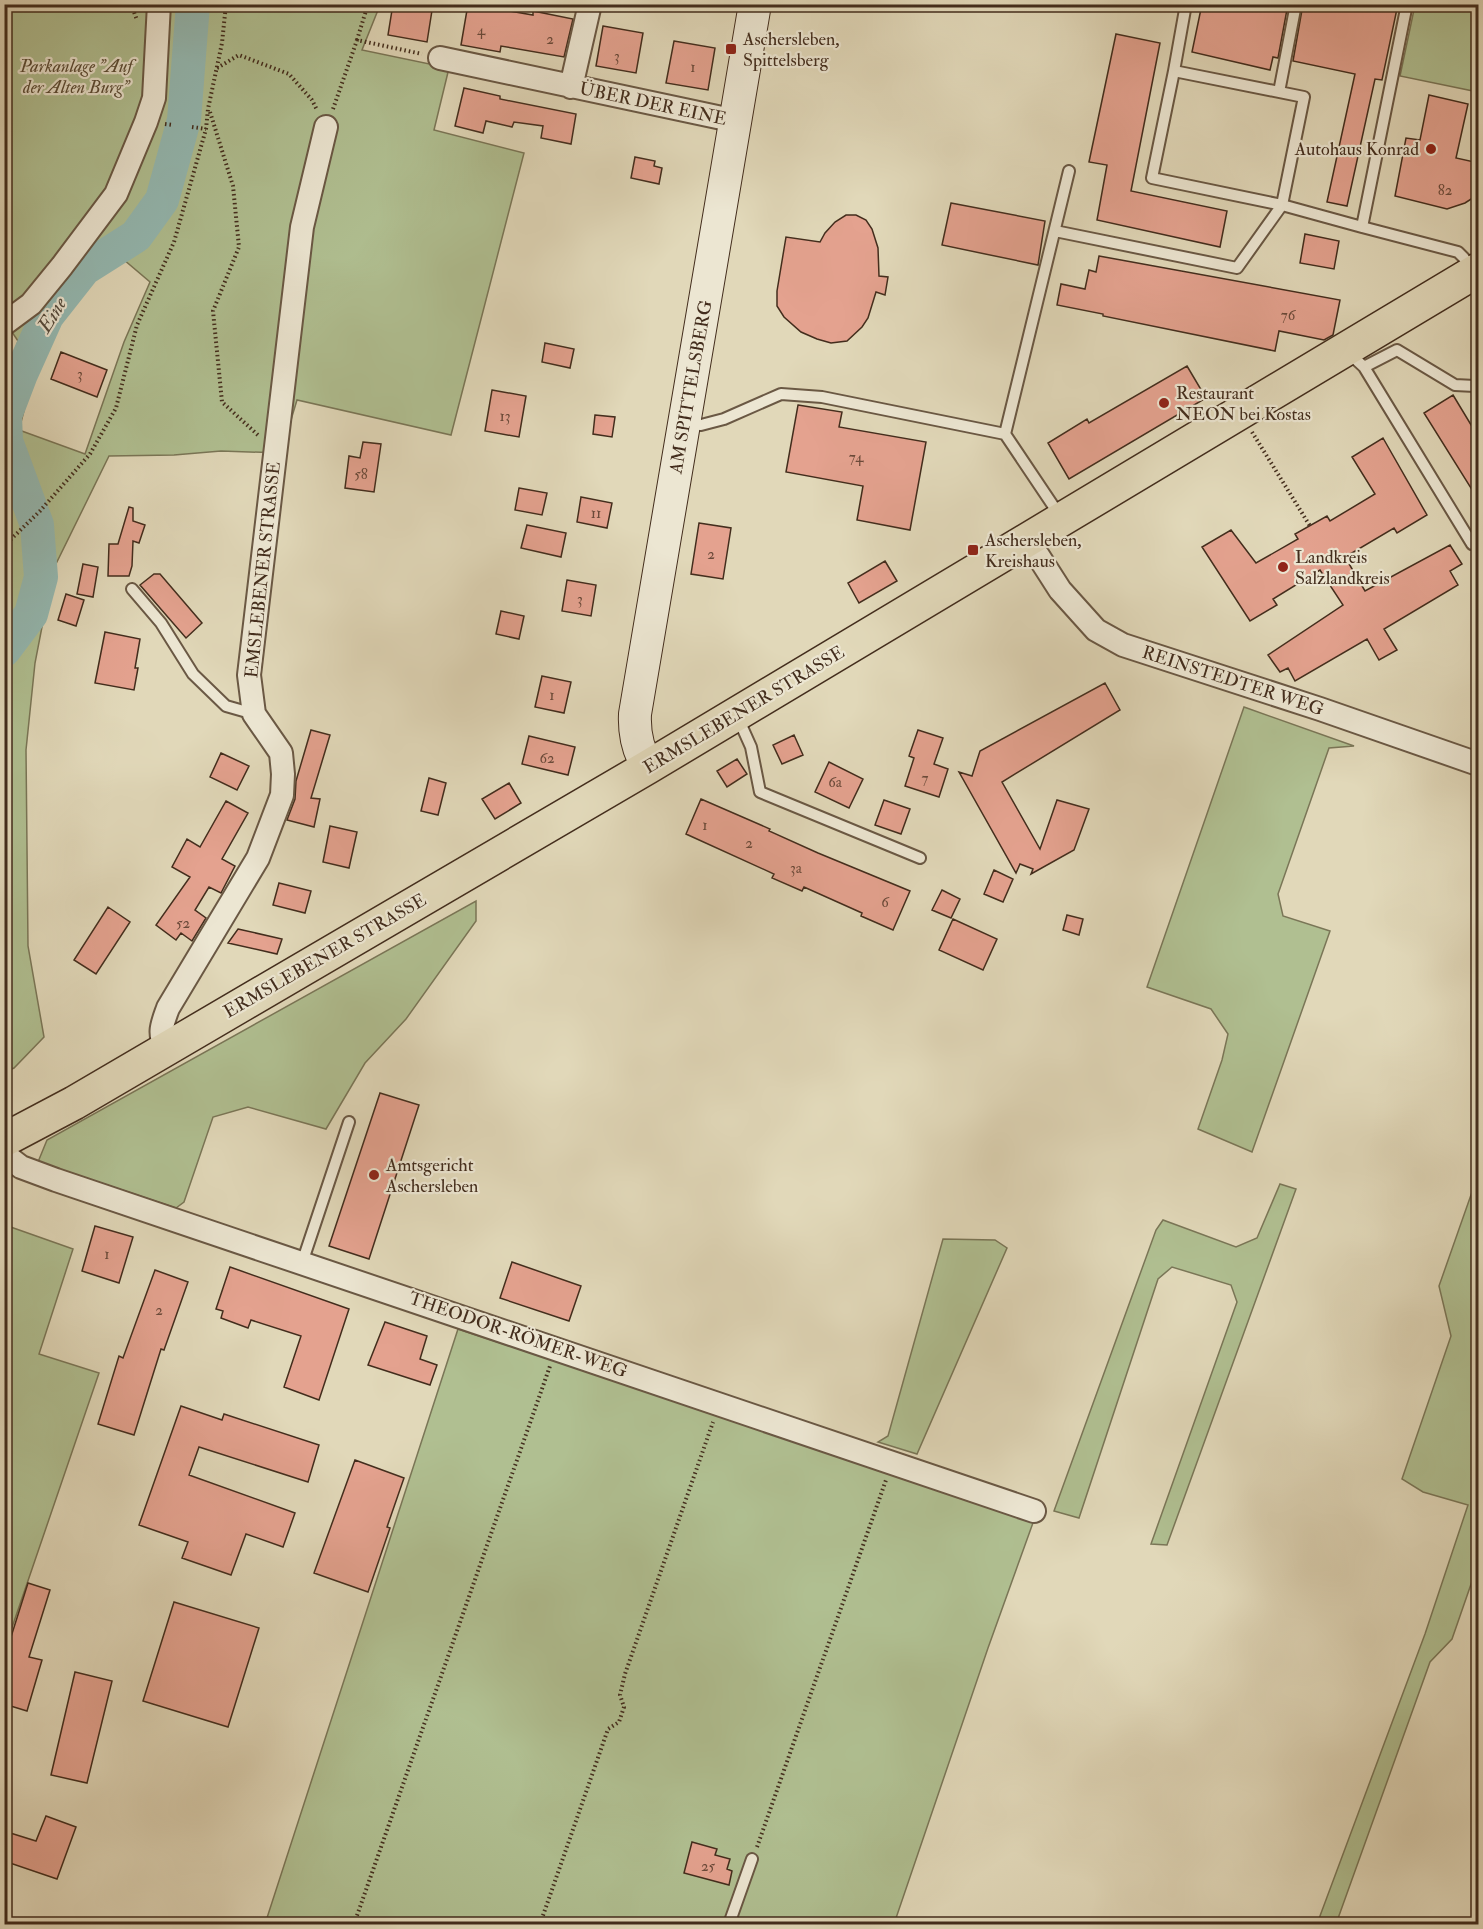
<svg xmlns="http://www.w3.org/2000/svg" width="1483" height="1929" viewBox="0 0 1483 1929" font-family="'IM FELL Double Pica',serif">
  <rect width="100%" height="100%" fill="#e1d8b9"/>
  <filter id="stains"><feTurbulence type="fractalNoise" baseFrequency=".00333" numOctaves="4"/><feColorMatrix values="0 0 0 0 .2 0 0 0 0 .09 0 0 0 0 .02 0 0 0 .5 -.17"/></filter>
  <radialGradient id="worn" r=".72"><stop offset=".6" stop-color="#630" stop-opacity="0"/><stop offset="1" stop-color="#630" stop-opacity=".3"/></radialGradient>
  <path fill="#b0bf91" stroke="#7a7657" stroke-width="1.5" fill-rule="evenodd" d="M 4,5 L 380,5 L 362,50 L 449,68 L 434,130 L 524,153 L 451,435 L 297,400 L 281,453 L 221,451 L 174,455 L 109,456 L 53,570 L 35,663 L 26,750 L 28,946 L 44,1037 L 14,1068 L 5,1072 L 4,397 L 18,341 L 8,326 L 4,329 ZM 117,254 L 150,282 L 124,342 L 85,454 L 19,430 L 35,368 L 45,335 Z
    M 1415,5 L 1478,5 L 1478,92 L 1400,76 Z
    M 1244,707 L 1354,746 L 1329,748 L 1278,894 L 1283,916 L 1330,931 L 1252,1152 L 1198,1129 L 1222,1060 L 1228,1034 L 1211,1009 L 1147,987 Z
    M 476,901 L 476,921 L 406,1019 L 365,1063 L 326,1129 L 248,1107 L 213,1117 L 184,1202 L 176,1208 L 38,1162 L 47,1140 Z
    M 1478,1175 L 1478,1564 L 1452,1639 L 1430,1662 L 1336,1924 L 1317,1924 L 1425,1634 L 1468,1505 L 1423,1492 L 1402,1479 L 1451,1336 L 1439,1286 Z
    M 1280,1184 L 1296,1189 L 1167,1545 L 1151,1544 L 1237,1302 L 1231,1285 L 1172,1267 L 1158,1279 L 1079,1518 L 1054,1511 L 1156,1230 L 1163,1220 L 1236,1247 L 1257,1238 Z
    M 5,1225 L 73,1249 L 39,1354 L 99,1373 L 5,1648 Z
    M 943,1239 L 995,1240 L 1007,1248 L 917,1454 L 878,1442 L 888,1436 Z
    M 458,1329 L 1034,1520 L 988,1648 L 894,1924 L 265,1924 Z"/>
  <g fill="none" stroke-linecap="round" stroke-linejoin="round">
    <path stroke="#94b9b2" stroke-width="34" d="M 4,650 L 31,614 L 41,577 L 37,525 L 6,441 L 5,416 L 21,374 L 47,316 L 84,269 L 136,236 L 162,200 L 184,120 L 193,4"/>
  </g>
  <path fill="#e4a28f" stroke="#432d1d" stroke-width="1.5" d="M 393,4 L 433,4 L 427,42 L 388,35 Z
    M 468,4 L 533,15 L 533,11 L 573,19 L 564,57 L 501,46 L 500,52 L 461,45 Z
    M 1202,4 L 1288,4 L 1278,58 L 1273,57 L 1270,70 L 1192,52 Z
    M 1303,4 L 1398,4 L 1382,80 L 1375,79 L 1347,206 L 1327,202 L 1355,74 L 1293,61 Z
    M 603,26 L 643,33 L 636,73 L 596,66 Z
    M 1116,34 L 1160,43 L 1131,191 L 1227,211 L 1220,247 L 1097,220 L 1107,165 L 1089,162 Z
    M 674,41 L 715,48 L 708,90 L 666,83 Z
    M 464,88 L 500,96 L 500,99 L 576,114 L 571,144 L 541,138 L 543,126 L 514,122 L 512,127 L 486,121 L 483,133 L 455,126 Z
    M 1429,95 L 1468,104 L 1456,158 L 1479,163 L 1479,194 L 1465,203 L 1447,209 L 1395,196 L 1406,138 L 1420,140 Z
    M 635,157 L 655,161 L 654,166 L 662,168 L 659,184 L 631,178 Z
    M 951,203 L 1045,221 L 1038,265 L 942,245 Z
    M 846,215 L 856,215 L 866,220 L 872,229 L 878,248 L 879,276 L 888,277 L 885,295 L 876,292 L 868,318 L 862,327 L 847,341 L 831,343 L 817,339 L 801,332 L 784,317 L 777,306 L 777,291 L 786,237 L 820,242 L 825,233 L 835,222 Z
    M 1305,234 L 1339,241 L 1334,269 L 1300,263 Z
    M 1099,256 L 1340,300 L 1333,335 L 1324,340 L 1279,331 L 1275,351 L 1103,316 L 1103,314 L 1057,305 L 1061,284 L 1085,289 L 1089,270 L 1096,272 Z
    M 545,343 L 574,349 L 570,368 L 542,362 Z
    M 61,352 L 107,370 L 97,397 L 51,379 Z
    M 1187,366 L 1206,398 L 1069,479 L 1048,443 L 1087,419 L 1089,423 Z
    M 492,390 L 526,396 L 519,437 L 485,431 Z
    M 1453,395 L 1479,438 L 1479,501 L 1424,413 Z
    M 798,405 L 842,412 L 839,427 L 926,442 L 910,530 L 857,520 L 863,486 L 786,472 Z
    M 595,415 L 615,417 L 612,437 L 593,434 Z
    M 1383,438 L 1427,515 L 1397,533 L 1394,528 L 1345,557 L 1365,591 L 1450,545 L 1462,564 L 1450,571 L 1458,585 L 1384,629 L 1397,650 L 1379,660 L 1367,639 L 1295,681 L 1288,668 L 1280,672 L 1268,655 L 1343,605 L 1320,570 L 1273,599 L 1277,605 L 1250,621 L 1202,547 L 1231,530 L 1256,563 L 1298,539 L 1295,534 L 1327,516 L 1330,521 L 1375,494 L 1352,457 Z
    M 363,442 L 381,444 L 374,492 L 345,488 L 349,456 L 360,458 Z
    M 519,488 L 547,493 L 542,515 L 515,510 Z
    M 581,497 L 612,503 L 607,528 L 577,522 Z
    M 129,507 L 133,508 L 133,521 L 145,525 L 139,543 L 133,541 L 132,566 L 129,576 L 108,576 L 109,544 L 118,544 Z
    M 699,523 L 731,528 L 723,579 L 691,574 Z
    M 527,525 L 566,533 L 561,557 L 521,548 Z
    M 885,561 L 897,581 L 859,603 L 848,583 Z
    M 83,564 L 98,567 L 93,597 L 77,594 Z
    M 154,574 L 160,574 L 202,623 L 186,638 L 140,585 Z
    M 567,580 L 596,585 L 591,616 L 562,611 Z
    M 66,594 L 84,600 L 76,626 L 58,620 Z
    M 501,611 L 524,616 L 519,639 L 496,634 Z
    M 105,632 L 140,639 L 135,668 L 138,668 L 134,690 L 95,683 Z
    M 542,676 L 571,682 L 564,713 L 535,707 Z
    M 1105,683 L 1120,710 L 1002,782 L 1040,849 L 1057,800 L 1089,809 L 1074,850 L 1031,874 L 1033,869 L 1020,864 L 1016,873 L 959,772 L 972,776 L 980,751 Z
    M 311,730 L 330,735 L 311,798 L 320,799 L 314,827 L 287,820 L 295,799 L 296,781 Z
    M 918,730 L 943,738 L 934,764 L 948,769 L 939,797 L 905,786 L 914,758 L 909,756 Z
    M 794,735 L 803,755 L 782,764 L 773,745 Z
    M 529,736 L 575,747 L 568,775 L 522,764 Z
    M 221,753 L 249,766 L 237,790 L 210,777 Z
    M 737,759 L 747,774 L 727,787 L 717,771 Z
    M 829,762 L 863,779 L 849,808 L 815,792 Z
    M 429,778 L 446,783 L 438,815 L 421,811 Z
    M 509,783 L 521,803 L 495,819 L 482,799 Z
    M 701,799 L 770,829 L 769,831 L 818,853 L 910,891 L 893,930 L 861,916 L 862,913 L 804,887 L 802,891 L 772,878 L 774,874 L 686,834 Z
    M 884,800 L 910,809 L 901,834 L 875,825 Z
    M 226,801 L 248,813 L 222,859 L 235,866 L 221,893 L 209,887 L 195,910 L 206,918 L 192,941 L 181,933 L 176,940 L 156,925 L 190,877 L 172,867 L 187,839 L 200,847 Z
    M 330,826 L 357,832 L 349,868 L 323,862 Z
    M 994,870 L 1013,879 L 1003,902 L 984,894 Z
    M 279,883 L 311,891 L 305,913 L 273,905 Z
    M 942,890 L 960,899 L 951,918 L 932,910 Z
    M 108,907 L 130,922 L 96,974 L 74,960 Z
    M 1067,915 L 1083,919 L 1079,935 L 1063,930 Z
    M 953,919 L 997,939 L 983,970 L 939,950 Z
    M 238,929 L 282,939 L 277,954 L 228,943 Z
    M 380,1093 L 419,1105 L 369,1259 L 329,1246 Z
    M 95,1226 L 133,1237 L 119,1283 L 82,1271 Z
    M 512,1262 L 581,1286 L 569,1321 L 500,1298 Z
    M 230,1267 L 349,1309 L 319,1400 L 284,1387 L 301,1336 L 251,1320 L 248,1328 L 221,1318 L 223,1311 L 216,1309 Z
    M 155,1270 L 188,1282 L 164,1350 L 161,1349 L 134,1435 L 98,1424 L 119,1356 L 123,1358 Z
    M 385,1322 L 427,1336 L 420,1359 L 437,1365 L 430,1385 L 368,1365 Z
    M 181,1406 L 222,1420 L 224,1414 L 319,1445 L 308,1482 L 199,1447 L 189,1475 L 295,1513 L 283,1547 L 246,1534 L 231,1575 L 182,1558 L 188,1542 L 139,1525 Z
    M 355,1460 L 404,1478 L 387,1527 L 390,1528 L 368,1592 L 314,1573 Z
    M 28,1583 L 50,1590 L 29,1657 L 42,1660 L 27,1711 L 4,1704 L 4,1659 Z
    M 174,1602 L 259,1628 L 228,1727 L 143,1701 Z
    M 75,1672 L 112,1681 L 87,1783 L 51,1775 Z
    M 46,1816 L 76,1827 L 57,1879 L 4,1861 L 4,1831 L 36,1841 Z
    M 692,1842 L 717,1849 L 715,1855 L 730,1859 L 727,1869 L 732,1871 L 729,1885 L 684,1873 Z"/>
  <g fill="none" stroke-linecap="round" stroke-linejoin="round">
    <g stroke="#6a5844" stroke-width="14">
      <path id="service" d="M 1407,4 L 1362,227 L 1458,252 L 1464,258 L 1472,271
        M 1174,71 L 1304,97 L 1282,205 L 1152,178 Z
        M 1174,71 L 1186,4
        M 1279,92 L 1296,4
        M 1055,231 L 1237,268 L 1282,205 L 1362,227
        M 1349,353 L 1364,367 L 1472,544 L 1478,542
        M 1364,367 L 1397,350 L 1455,385 L 1475,386 L 1478,392
        M 685,424 L 701,425 L 724,419 L 781,394 L 822,397 L 1005,434 L 1060,516
        M 1005,434 L 1069,171
        M 132,589 L 161,623 L 193,674 L 226,706 L 254,714
        M 738,718 L 751,747 L 760,792 L 920,858
        M 302,1263 L 349,1122
        M 729,1924 L 752,1859"/>
    </g>
    <g stroke="#6a5844" stroke-width="26">
      <path id="minor" d="M 440,58 L 736,121
        M 571,87 L 590,4
        M 4,324 L 31,304 L 62,266 L 116,194 L 146,122 L 154,98 L 159,4
        M 1028,540 L 1060,590 L 1096,630 L 1123,645 L 1320,709 L 1478,764
        M 166,1049 C 158,1032 162,1025 168,1008 L 258,858 L 282,795 L 283,774 L 281,753 L 254,714 L 249,675 L 302,227 L 326,127
        M 4,1154 L 21,1167 L 56,1180 L 1034,1511"/>
    </g>
    <g stroke="#432d1d" stroke-width="34">
      <path id="secondary" d="M 648,767 C 638,751 634,734 635,714 L 755,4"/>
    </g>
    <g stroke="#432d1d" stroke-width="36">
      <path id="primary" d="M 4,1140 L 74,1103 L 648,767 L 1478,270"/>
    </g>
    <path stroke="#432d1d" stroke-width="4" stroke-dasharray="1.5 3" stroke-linecap="butt" d="M 131,4 L 137,20
      M 357,40 L 368,4
      M 217,68 L 239,55 L 289,74 L 312,100 L 317,110
      M 333,109 L 357,40 L 422,54
      M 210,112 L 233,186 L 239,247 L 213,311 L 222,402 L 259,436
      M 165,124 L 173,125
      M 192,127 L 206,129
      M 1252,432 L 1310,526
      M 4,546 L 40,511 L 90,454 L 116,408 L 137,325 L 174,242 L 206,129 L 208,109 L 222,43 L 226,4
      M 757,1847 L 886,1480
      M 354,1924 L 550,1366
      M 540,1924 L 608,1729 L 619,1722 L 624,1707 L 620,1695 L 625,1674 L 713,1422"/>
    <use href="#service" stroke="#ece6d2" stroke-width="10"/>
    <use href="#minor" stroke="#ece6d2" stroke-width="22"/>
    <use href="#secondary" stroke="#ece6d2" stroke-width="32"/>
    <use href="#primary" stroke="#e1d8b9" stroke-width="33"/>
  </g>
  <g fill="#8f2418" stroke="#ece6d2" stroke-width="2">
    <rect x="725" y="43" width="12" height="12" rx="3"/>
    <circle cx="1431" cy="149" r="6"/>
    <circle cx="1164" cy="403" r="6"/>
    <rect x="967" y="544" width="12" height="12" rx="3"/>
    <circle cx="1283" cy="567" r="6"/>
    <circle cx="374" cy="1175" r="6"/>
  </g>
  <g text-anchor="middle" dominant-baseline="central" stroke-width="4.5" stroke-linejoin="round" paint-order="stroke">
    <g font-size="15" fill="#6b4a3a">
      <text x="481" y="30">4</text>
      <text x="550" y="39">2</text>
      <text x="617" y="56">3</text>
      <text x="693" y="67">1</text>
      <text x="1445" y="190">82</text>
      <text x="1288" y="315">76</text>
      <text x="80" y="374">3</text>
      <text x="505" y="416">13</text>
      <text x="856" y="457">74</text>
      <text x="361" y="474">58</text>
      <text x="596" y="513">11</text>
      <text x="711" y="554">2</text>
      <text x="580" y="599">3</text>
      <text x="552" y="695">1</text>
      <text x="547" y="758">62</text>
      <text x="925" y="778">7</text>
      <text x="835" y="782">6a</text>
      <text x="705" y="825">1</text>
      <text x="749" y="843">2</text>
      <text x="796" y="868">3a</text>
      <text x="885" y="902">6</text>
      <text x="183" y="923">52</text>
      <text x="107" y="1254">1</text>
      <text x="159" y="1310">2</text>
      <text x="708" y="1866">25</text>
    </g>
    <g font-size="18" fill="#432d1d" stroke="#ece6d2" text-anchor="start">
      <text x="743" y="39">Aschersleben,<tspan x="743" dy="21">Spittelsberg</tspan></text>
      <text x="1419" y="149" text-anchor="end">Autohaus Konrad</text>
      <text x="1176" y="393">Restaurant<tspan x="1176" dy="21">NEON bei Kostas</tspan></text>
      <text x="985" y="540">Aschersleben,<tspan x="985" dy="21">Kreishaus</tspan></text>
      <text x="1295" y="557">Landkreis<tspan x="1295" dy="21">Salzlandkreis</tspan></text>
      <text x="386" y="1165">Amtsgericht<tspan x="386" dy="21">Aschersleben</tspan></text>
    </g>
    <g font-size="18" font-style="italic" fill="#594a34" stroke="#ece6d2">
      <text x="76" y="66">Parkanlage "Auf<tspan x="76" dy="21">der Alten Burg"</tspan></text>
    </g>
    <g font-size="18" fill="#432d1d" stroke="#ece6d2">
      <text transform="translate(653 104) rotate(12)">ÜBER DER EINE</text>
      <text transform="translate(691 387) rotate(-80)">AM SPITTELSBERG</text>
      <text transform="translate(263 570) rotate(-84)">EMSLEBENER STRASSE</text>
      <text transform="translate(1233 681) rotate(18)">REINSTEDTER WEG</text>
      <text transform="translate(744 710) rotate(-31)">ERMSLEBENER STRASSE</text>
      <text transform="translate(325 956) rotate(-30)">ERMSLEBENER STRASSE</text>
      <text transform="translate(518 1335) rotate(19)">THEODOR-RÖMER-WEG</text>
    </g>
    <g font-size="20" font-style="italic" fill="#53493b" stroke="#ece6d2">
      <text transform="translate(52 315) rotate(-59)">Eine</text>
    </g>
  </g>
  <rect width="1483" height="1929" fill="none" stroke="#e1d8b9" stroke-width="24"/>
  <rect x="6" y="6" width="1471" height="1917" fill="none" stroke="#432d1d" stroke-width="3"/>
  <rect x="12" y="12" width="1459" height="1905" fill="none" stroke="#432d1d" stroke-width="1.5"/>
  <rect width="100%" height="100%" filter="url(#stains)"/>
  <rect width="100%" height="100%" fill="url(#worn)"/>
</svg>
